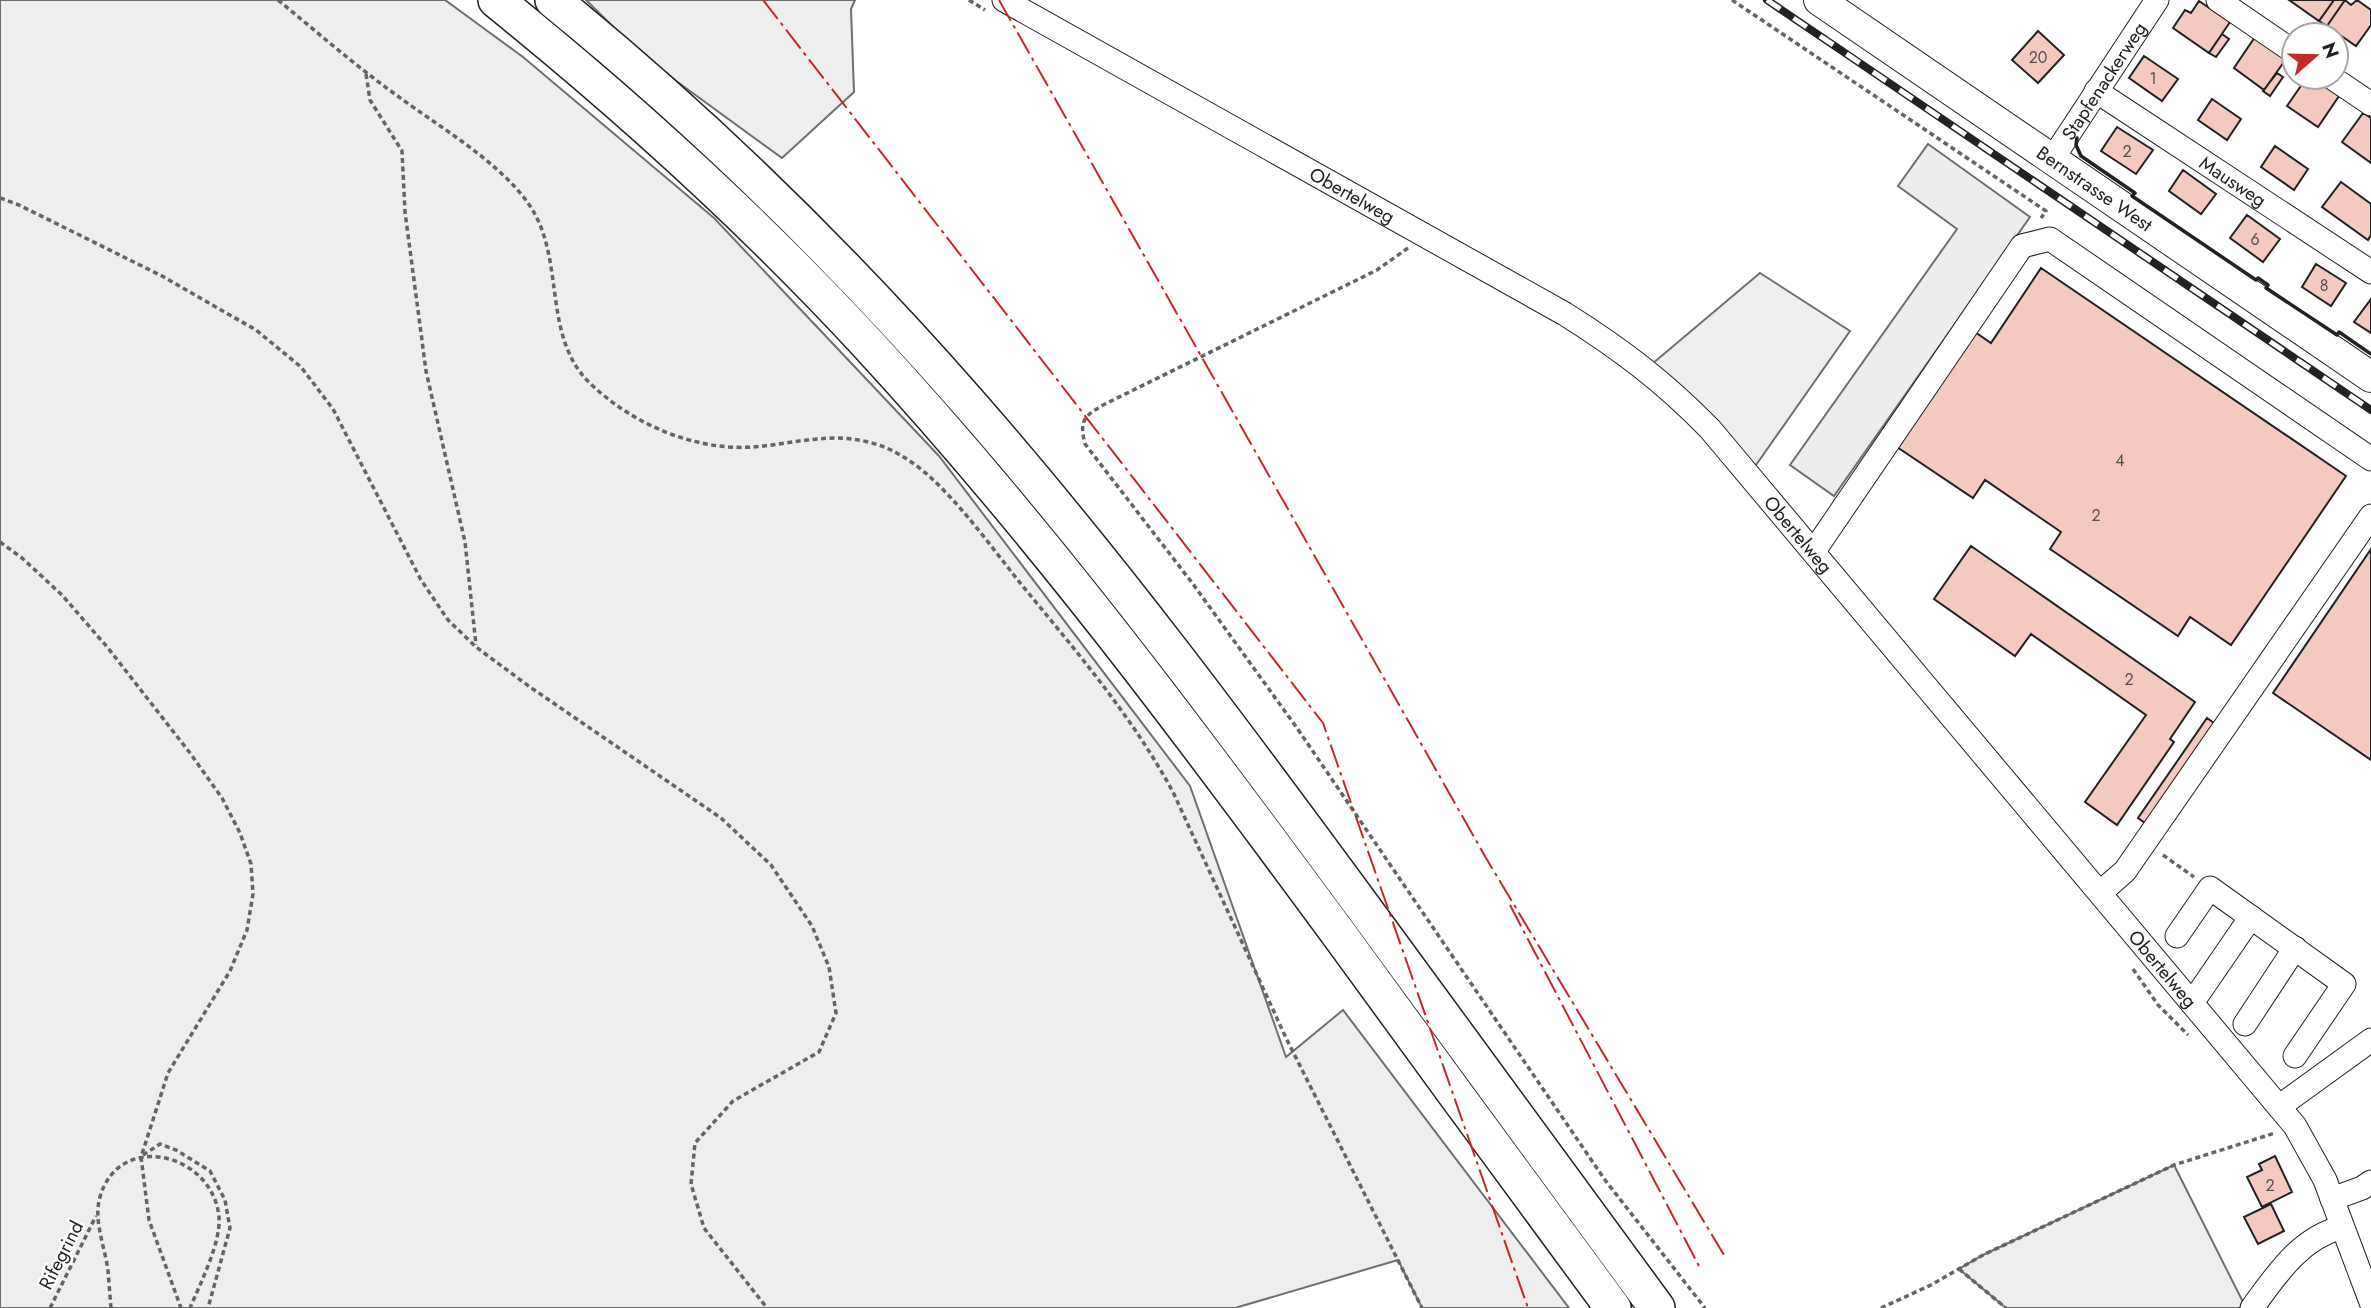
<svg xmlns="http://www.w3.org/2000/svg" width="2371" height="1308" viewBox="0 0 2371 1308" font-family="Jost,sans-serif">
  <rect width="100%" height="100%" fill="#fff"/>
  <path fill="#eee" stroke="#6f6f6f" stroke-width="2" d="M 0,0 L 445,0 L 523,57 L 714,218 L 939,456 L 1190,786 L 1286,1057 L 1343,1010 L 1569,1308 L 1422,1308 L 1398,1260 L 1235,1308 L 0,1308 Z
    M 586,0 L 855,0 L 851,9 L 854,92 L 782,158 L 646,59 Z
    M 1760,273 L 1850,331 L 1749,475 L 1646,369 Z
    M 2174,1165 L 2246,1308 L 2006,1308 L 1959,1269 L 1983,1255 Z"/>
  <path fill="#ededed" stroke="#6f6f6f" stroke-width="2" d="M 1928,144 L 2030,217 L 1834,496 L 1790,465 L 1957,229 L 1898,186 Z"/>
  <path fill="#f3c9c0" stroke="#222" stroke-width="2" d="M 2289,0 L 2334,0 L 2319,21 Z
    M 2334,0 L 2345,0 L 2327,26 L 2319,21 Z
    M 2345,0 L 2351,5 L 2357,0 L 2371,10 L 2371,25 L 2356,46 L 2327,26 Z
    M 2199,1 L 2230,22 L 2209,53 L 2173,28 L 2185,10 L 2191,13 Z
    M 2038,31 L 2064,55 L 2038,83 L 2012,60 Z
    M 2222,34 L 2229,39 L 2216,57 L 2209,53 Z
    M 2255,37 L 2286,59 L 2264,90 L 2234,68 Z
    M 2144,56 L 2178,79 L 2162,101 L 2129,78 Z
    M 2277,73 L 2283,77 L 2270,96 L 2263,91 Z
    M 2307,77 L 2312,77 L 2339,96 L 2318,127 L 2287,106 Z
    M 2212,99 L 2241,119 L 2227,140 L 2198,120 Z
    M 2363,113 L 2371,118 L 2371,163 L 2342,142 Z
    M 2117,127 L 2153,150 L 2136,174 L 2101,151 Z
    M 2275,146 L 2308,169 L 2294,190 L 2261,167 Z
    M 2183,170 L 2216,194 L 2201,214 L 2169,191 Z
    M 2341,182 L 2371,204 L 2371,235 L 2368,240 L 2322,207 Z
    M 2247,215 L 2280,239 L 2263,262 L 2230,238 Z
    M 2316,264 L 2346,283 L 2331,306 L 2302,287 Z
    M 2041,268 L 2346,476 L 2231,645 L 2190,617 L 2178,636 L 2050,549 L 2061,532 L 1985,480 L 1973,498 L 1894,445 L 1972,330 L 1991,343 Z
    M 2371,299 L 2371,333 L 2354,322 Z
    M 1971,546 L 2195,702 L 2170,739 L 2174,742 L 2117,825 L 2085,802 L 2146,715 L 2031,634 L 2015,656 L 1934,599 Z
    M 2371,549 L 2371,760 L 2273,693 Z
    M 2207,718 L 2214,723 L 2145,823 L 2138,818 Z
    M 2275,1156 L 2292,1192 L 2262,1207 L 2247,1177 L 2262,1170 L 2259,1164 Z
    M 2271,1204 L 2284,1231 L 2258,1244 L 2244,1217 Z"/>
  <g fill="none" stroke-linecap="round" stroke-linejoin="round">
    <g stroke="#222" stroke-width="25">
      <g id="minor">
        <path id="s1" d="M 1004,0 L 1565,314 C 1622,350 1663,381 1710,429 L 2295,1126 L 2325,1180 L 2371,1302"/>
        <path d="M 2218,0 L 2294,52"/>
        <path d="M 2331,77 L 2371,104"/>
        <path id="s2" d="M 2096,91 L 2371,272"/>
        <path id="s3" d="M 2051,161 L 2157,0"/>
        <path d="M 1814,551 L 2022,246 L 2050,239 L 2371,459"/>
        <path d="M 2101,892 L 2125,871 L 2371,516"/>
        <path d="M 2177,936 L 2210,888 L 2344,984 L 2295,1056"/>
        <path d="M 2192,1003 L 2251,917"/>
        <path d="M 2245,1024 L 2295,948"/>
        <path d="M 2280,1106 L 2371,1040"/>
        <path d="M 2332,1199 L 2362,1188 L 2371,1182"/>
        <path d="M 2252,1308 C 2277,1274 2299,1239 2342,1227"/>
      </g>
    </g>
    <g stroke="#222" stroke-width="32">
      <g id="major">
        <path id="s4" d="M 1819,0 L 2371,377"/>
      </g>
    </g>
    <g stroke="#222" stroke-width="38">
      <path id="highway" d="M 496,0 C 626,105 751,218 865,341 C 1038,528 1190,732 1341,937 C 1431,1061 1522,1185 1613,1308
        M 553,0 C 702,121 841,257 968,402 C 1110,564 1238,737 1366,911 C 1463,1044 1560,1176 1657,1308"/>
    </g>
    <path stroke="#646464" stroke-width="3.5" stroke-dasharray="5 3.5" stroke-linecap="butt" d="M 278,0 C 318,33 357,67 399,97 C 441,128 498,161 528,203 C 568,259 539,339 594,387 C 635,425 696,451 753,447 C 792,444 829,432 868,442 C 891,447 912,461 929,476 C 964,508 992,548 1021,584 C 1076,651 1132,716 1173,792 L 1286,1038 L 1422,1308
      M 969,0 L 985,10
      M 1732,0 L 2046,211 L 2041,218
      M 366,74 L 370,100 L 402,151 L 405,212 L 426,371 L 465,542 L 476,645
      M 0,198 L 19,205 L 162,276 L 256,330 L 301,367 L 333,409 L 421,580 L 448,620 L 476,647 L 530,687 L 721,818 L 771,865 L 812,926 L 829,967 L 836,1013 L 819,1052 L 733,1101 L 695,1143 L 691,1184 L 704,1228 L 767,1308
      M 1408,248 L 1377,270 L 1103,405 C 1084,416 1079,421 1085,444 L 1193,584 L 1297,728 L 1605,1180 L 1705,1308
      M 0,542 L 22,558 L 62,595 L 108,648 L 190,753 L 222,798 L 240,833 L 251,864 L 253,894 L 247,930 L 230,971 L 168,1073 L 141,1157 L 149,1220 L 181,1308
      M 2163,855 L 2194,877
      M 2133,969 L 2158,1005 L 2188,1035
      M 143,1155 L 160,1144 L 176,1150 L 210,1171 L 225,1200 L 230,1228 L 208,1308
      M 1959,1269 L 2006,1308
      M 50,1308 L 96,1216
      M 111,1308 C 110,1296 109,1283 108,1271 C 105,1246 93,1221 100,1197 C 119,1130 213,1153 219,1217 C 221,1243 200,1284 190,1308
      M 1881,1308 L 1931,1285 L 1983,1255 L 2174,1165 L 2275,1133"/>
    <use href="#minor" stroke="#fff" stroke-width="23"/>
    <use href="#major" stroke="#fff" stroke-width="30"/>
    <use href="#highway" stroke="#fff" stroke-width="35"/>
    <g stroke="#222" stroke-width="8">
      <path id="rail" d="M 1767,0 L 2371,410"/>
    </g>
    <use href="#rail" stroke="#fff" stroke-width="5" stroke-dasharray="16" stroke-linecap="butt"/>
    <path stroke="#222" stroke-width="3.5" d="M 2077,138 L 2076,145 L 2081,156 L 2135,193 L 2132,196 L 2256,280 L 2258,278 L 2268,285 L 2266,288 L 2337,335 L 2339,332 L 2371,354"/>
    <path stroke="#c62828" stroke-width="2" stroke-dasharray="24 5 3.5 5" stroke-linecap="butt" d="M 763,0 L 1323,723 L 1528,1308
      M 999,0 L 1486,858 L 1724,1255
      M 1510,905 L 1699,1266"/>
  </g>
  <g text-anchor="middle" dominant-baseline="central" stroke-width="5" stroke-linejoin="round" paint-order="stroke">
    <g font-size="16" fill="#564c4a">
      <text x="2038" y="57">20</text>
      <text x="2153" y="78">1</text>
      <text x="2127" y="151">2</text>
      <text x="2255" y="239">6</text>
      <text x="2324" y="285">8</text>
      <text x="2120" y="460">4</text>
      <text x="2096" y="515">2</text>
      <text x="2129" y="679">2</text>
      <text x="2270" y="1185">2</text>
    </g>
    <g font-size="19" fill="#222" stroke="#fff">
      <text stroke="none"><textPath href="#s3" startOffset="96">Stapfenackerweg</textPath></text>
      <text stroke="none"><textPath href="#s2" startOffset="164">Mausweg</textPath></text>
      <text stroke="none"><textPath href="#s4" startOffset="334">Bernstrasse West</textPath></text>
      <text stroke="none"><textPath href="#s1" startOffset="399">Obertelweg</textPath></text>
      <text stroke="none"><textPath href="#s1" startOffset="966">Obertelweg</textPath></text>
      <text stroke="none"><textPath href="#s1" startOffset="1533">Obertelweg</textPath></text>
      <text transform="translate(61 1255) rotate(-63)">Rifegrind</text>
    </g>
  </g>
  <g transform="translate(2315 56) rotate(70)"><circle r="33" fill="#ffffff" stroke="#a7a7a7" stroke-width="2"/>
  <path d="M0-5L12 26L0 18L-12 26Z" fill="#c62828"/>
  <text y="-10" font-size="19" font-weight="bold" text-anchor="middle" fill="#222222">N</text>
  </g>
</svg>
